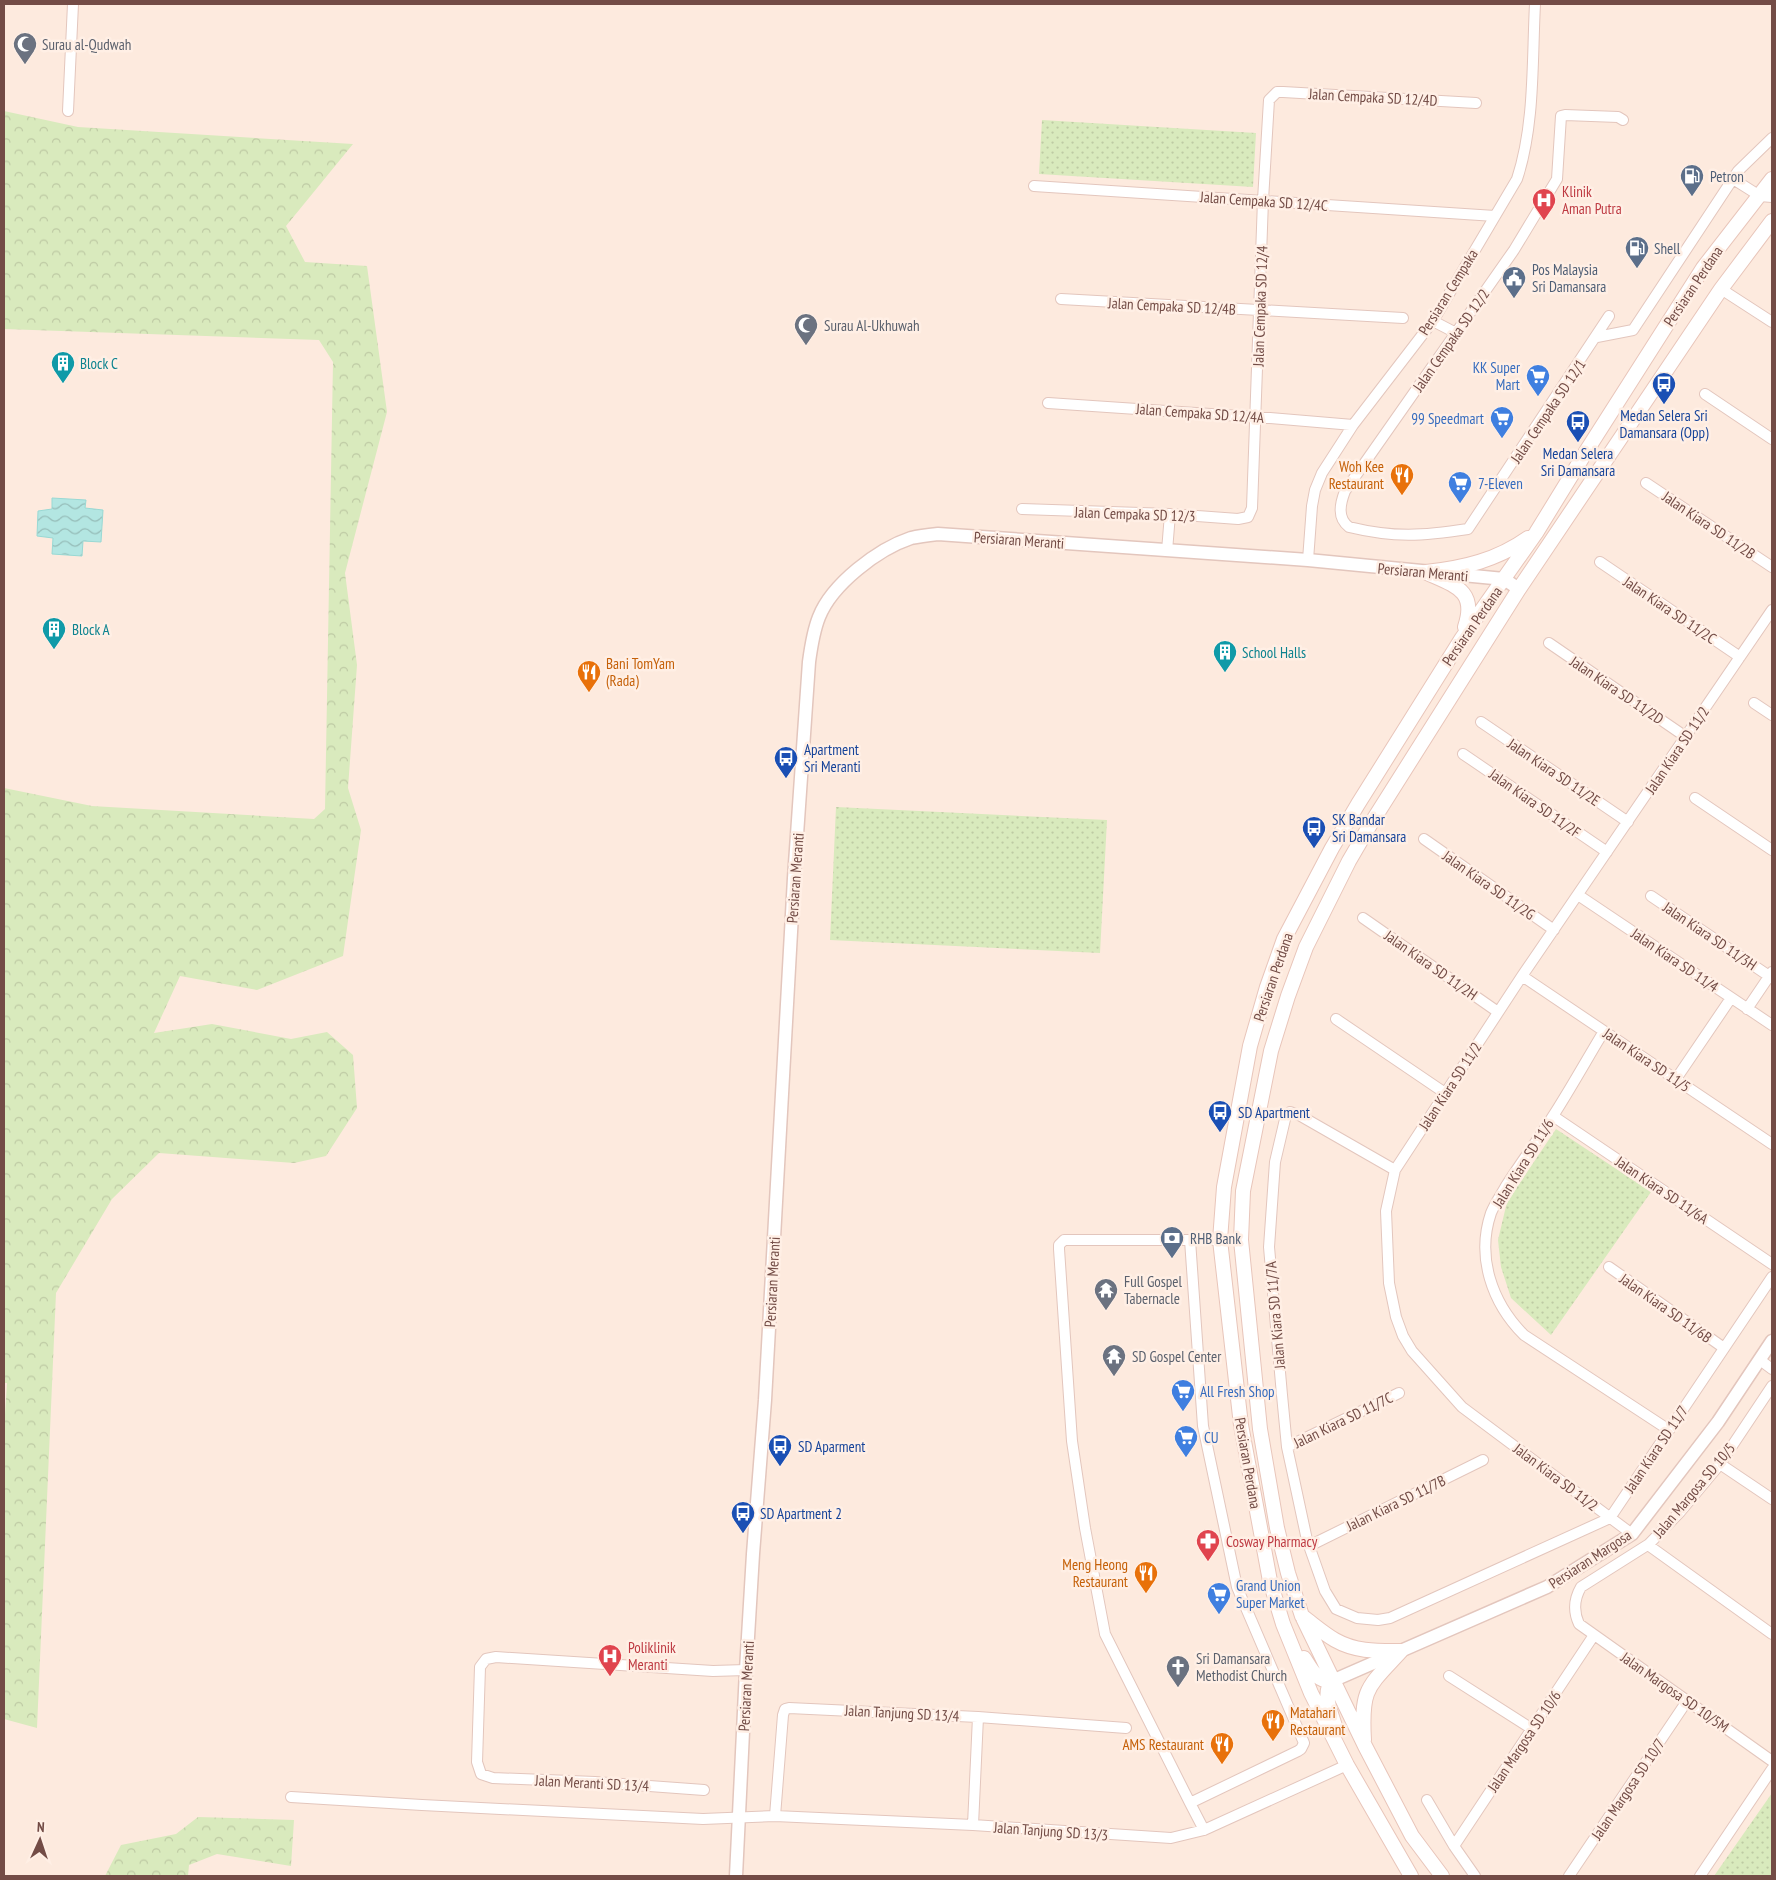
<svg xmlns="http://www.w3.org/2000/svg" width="1776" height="1880" viewBox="0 0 1776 1880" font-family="'PT Sans Narrow',sans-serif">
  <defs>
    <pattern id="forest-crowns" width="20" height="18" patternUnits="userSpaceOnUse" patternTransform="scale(1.25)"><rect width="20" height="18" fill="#d9eabd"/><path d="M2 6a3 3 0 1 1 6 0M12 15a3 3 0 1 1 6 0" fill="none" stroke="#becaa4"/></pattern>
    <pattern id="park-dots" width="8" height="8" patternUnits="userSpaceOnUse" patternTransform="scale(1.25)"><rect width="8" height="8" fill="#d9eabd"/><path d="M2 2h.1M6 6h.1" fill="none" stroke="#becaa4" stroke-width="1.8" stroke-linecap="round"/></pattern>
    <pattern id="water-waves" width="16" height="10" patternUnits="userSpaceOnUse" patternTransform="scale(1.25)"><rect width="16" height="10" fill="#b3e6e2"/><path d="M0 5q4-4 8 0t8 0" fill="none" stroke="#96bdb9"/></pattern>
  </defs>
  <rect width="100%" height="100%" fill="#fdeade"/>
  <path fill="url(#forest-crowns)" d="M 4,111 L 78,127 L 353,144 L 286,226 L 305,262 L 367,266 L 387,412 L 345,573 L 357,665 L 348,788 L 361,830 L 343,956 L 257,990 L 180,976 L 154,1033 L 212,1024 L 291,1039 L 327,1032 L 353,1055 L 357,1108 L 326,1156 L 294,1163 L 159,1153 L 112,1199 L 56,1293 L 37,1728 L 4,1719 L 4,1430 L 7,1383 L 4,1383 L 4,788 L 92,806 L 314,819 L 325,809 L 333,362 L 319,340 L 4,329 Z
    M 198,1817 L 294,1820 L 291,1866 L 217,1854 L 189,1865 L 188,1876 L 105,1876 L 121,1845 L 176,1834 Z"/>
  <path fill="url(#park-dots)" d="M 1042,120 L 1256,133 L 1253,187 L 1039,174 Z
    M 836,807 L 1107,820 L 1100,953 L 830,940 Z
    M 1556,1129 L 1651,1192 L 1551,1335 L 1511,1298 L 1501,1267 L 1498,1240 L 1507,1202 Z
    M 1772,1793 L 1772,1876 L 1714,1876 Z"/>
  <path fill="url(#water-waves)" stroke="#99d9d4" d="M 52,498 L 86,500 L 85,508 L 103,510 L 101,542 L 83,541 L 82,556 L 52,554 L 53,538 L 37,536 L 38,511 L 52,509 Z"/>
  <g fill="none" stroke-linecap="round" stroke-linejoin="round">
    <g stroke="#e3c6bd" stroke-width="12">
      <path id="minor" d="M 68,111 L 73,4
        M 1733,179 L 1760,196 L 1772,197
        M 1034,186 L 1495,216
        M 1721,289 L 1772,322
        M 1061,299 L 1403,318
        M 1609,316 L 1468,529 C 1423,536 1394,538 1349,527 C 1337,518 1340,504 1345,491 L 1514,250 L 1557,179 L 1561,116 L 1565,115 L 1618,117 L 1623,120
        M 1433,321 L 1456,333
        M 1597,337 L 1633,330 L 1738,171 L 1772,138
        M 1705,394 L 1772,439
        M 1048,403 L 1270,418 L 1353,425
        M 1646,483 L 1772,567
        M 1022,509 L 1170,514 L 1238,519 L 1248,517 L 1252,508 L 1263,200 L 1269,100 L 1277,92 L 1283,92 L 1476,103
        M 1167,551 L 1170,514
        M 1308,560 L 1312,506 L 1315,490 L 1322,473 L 1353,425 L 1433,321 L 1517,179 C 1535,125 1532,60 1535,4
        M 1600,562 L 1740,657
        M 1549,643 L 1686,737
        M 1754,703 L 1772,715
        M 1481,722 L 1628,822
        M 1463,754 L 1607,852
        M 1695,798 L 1772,850
        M 1424,839 L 1554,930
        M 1578,895 L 1772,1025
        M 1651,896 L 1772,978
        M 1363,918 L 1498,1012
        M 1522,976 L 1772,1144
        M 1747,1009 L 1772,972
        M 1336,1019 L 1445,1093
        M 1604,1031 C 1587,1059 1571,1088 1553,1116 C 1538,1140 1521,1162 1506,1186 C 1501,1195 1495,1203 1491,1213 C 1476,1257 1492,1303 1524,1335 L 1669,1430
        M 1676,1079 L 1731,998
        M 1553,1116 L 1772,1264
        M 1395,1170 L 1299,1115 L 1290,1112 L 1286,1115 L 1275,1162 L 1269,1247 L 1282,1395 L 1287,1447 L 1292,1470 L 1307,1540 L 1325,1591 L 1336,1609 L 1357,1618 L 1378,1620 L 1390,1618 L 1610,1518 L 1772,1277
        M 1190,1240 L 1220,1240
        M 1609,1267 L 1724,1348
        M 1760,1360 L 1772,1369
        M 1772,1386 L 1720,1464 L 1680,1512 L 1649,1544 L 1581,1587 C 1574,1599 1573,1611 1579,1624 L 1772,1761
        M 1287,1447 L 1399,1393
        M 1720,1464 L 1772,1499
        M 1632,1534 L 1462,1407 L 1412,1351 L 1403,1336 L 1396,1317 L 1389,1283 L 1386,1211 L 1395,1170 L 1522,976 L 1772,610
        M 1648,1545 L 1772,1634
        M 1309,1546 L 1483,1460
        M 1449,1676 L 1532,1729
        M 704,1790 L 595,1782 L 493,1778 L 481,1774 L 477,1762 L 480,1667 L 486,1659 L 496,1657 L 713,1671 L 746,1670
        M 291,1797 L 422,1805 L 703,1819 L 775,1816 L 973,1825 L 1171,1838 L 1204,1830 L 1347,1765
        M 1427,1800 L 1454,1846 L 1475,1876
        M 1190,1803 L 1298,1751 L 1301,1749 L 1304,1743 L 1237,1587 L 1203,1426 L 1190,1240 L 1064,1240 L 1059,1245 L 1059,1249 L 1072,1441 L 1085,1528 L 1105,1634 L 1190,1803 L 1204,1830
        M 775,1816 L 783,1715 L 785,1709 L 789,1708 L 978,1717 L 1126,1728
        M 973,1825 L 978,1717
        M 1454,1846 L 1594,1635
        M 1569,1876 L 1687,1701
        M 1700,1876 L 1772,1769"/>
    </g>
    <g stroke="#e3c6bd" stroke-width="15">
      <path id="tertiary" d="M 1332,1681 L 1547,1587 L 1632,1534 L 1718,1422 L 1772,1341
        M 736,1876 L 746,1670 L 753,1554 L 765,1400 L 794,878 L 809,662 C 811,647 813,632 819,617 C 832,584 878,549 911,538 C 920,536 929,535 938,534 L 1308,560 L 1504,579 L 1519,589"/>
    </g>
    <g stroke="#e8c5ba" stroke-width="16">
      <path id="secondary" d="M 1426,572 C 1464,568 1497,560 1528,538
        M 1427,573 C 1456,586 1477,591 1465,627
        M 1302,1616 C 1313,1624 1323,1633 1335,1640 C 1356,1652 1378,1651 1401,1651
        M 1304,1658 C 1311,1669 1317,1682 1332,1681
        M 1332,1681 C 1322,1693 1331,1713 1335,1726
        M 1364,1740 C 1361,1688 1367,1688 1401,1651
        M 1411,1876 L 1347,1765 L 1311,1693 L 1283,1624 L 1270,1581 L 1241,1425 L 1220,1240 L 1224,1187 L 1250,1046 L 1267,987 L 1284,939 L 1332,848 L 1358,804 L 1462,638 L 1536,533 L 1587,450 L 1703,268 L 1772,179
        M 1442,1876 L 1412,1836 L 1365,1746 L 1302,1616 L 1288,1573 L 1277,1528 L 1260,1429 L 1241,1240 L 1243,1191 L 1271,1051 L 1288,996 L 1306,947 L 1349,861 L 1370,825 L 1519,589 L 1721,289 L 1772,221"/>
    </g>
    <use href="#minor" stroke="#fff" stroke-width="10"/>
    <use href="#tertiary" stroke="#fff" stroke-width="12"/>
    <use href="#secondary" stroke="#fff" stroke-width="14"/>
  </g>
  <defs>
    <g id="mosque-pin" transform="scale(1.25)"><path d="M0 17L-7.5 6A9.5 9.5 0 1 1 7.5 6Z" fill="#6b7280" stroke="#ffefe5"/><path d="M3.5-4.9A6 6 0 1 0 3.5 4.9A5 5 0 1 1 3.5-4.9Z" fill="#fff"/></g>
    <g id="fuel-pin" transform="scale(1.25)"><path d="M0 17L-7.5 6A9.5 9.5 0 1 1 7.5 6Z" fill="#5c6f8a" stroke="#ffefe5"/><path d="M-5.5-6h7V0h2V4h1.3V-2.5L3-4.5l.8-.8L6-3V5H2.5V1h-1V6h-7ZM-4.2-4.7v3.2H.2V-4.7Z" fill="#fff"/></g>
    <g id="hospital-pin" transform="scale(1.25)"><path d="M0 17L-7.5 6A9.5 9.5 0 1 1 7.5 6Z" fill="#e0444e" stroke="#ffefe5"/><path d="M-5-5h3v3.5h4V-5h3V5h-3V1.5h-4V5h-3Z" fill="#fff"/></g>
    <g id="civic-pin" transform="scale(1.25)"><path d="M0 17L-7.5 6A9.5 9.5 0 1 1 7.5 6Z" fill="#5c6f8a" stroke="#ffefe5"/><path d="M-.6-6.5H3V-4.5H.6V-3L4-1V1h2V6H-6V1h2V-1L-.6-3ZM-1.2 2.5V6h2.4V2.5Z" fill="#fff"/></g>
    <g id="building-pin" transform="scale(1.25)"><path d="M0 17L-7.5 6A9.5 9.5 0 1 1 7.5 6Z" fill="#0f9aa8" stroke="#ffefe5"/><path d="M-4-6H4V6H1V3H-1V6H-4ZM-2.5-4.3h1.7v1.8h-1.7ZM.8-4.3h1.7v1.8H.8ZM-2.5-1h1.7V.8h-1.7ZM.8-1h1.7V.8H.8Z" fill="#fff"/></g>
    <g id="supermarket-pin" transform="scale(1.25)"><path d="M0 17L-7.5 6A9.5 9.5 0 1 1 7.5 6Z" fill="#3f7fe0" stroke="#ffefe5"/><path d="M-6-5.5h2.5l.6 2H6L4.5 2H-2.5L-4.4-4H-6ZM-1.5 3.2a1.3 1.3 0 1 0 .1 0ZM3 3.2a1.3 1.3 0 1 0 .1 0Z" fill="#fff"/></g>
    <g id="bus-pin" transform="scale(1.25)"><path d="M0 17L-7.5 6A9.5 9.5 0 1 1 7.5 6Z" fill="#1a4fb4" stroke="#ffefe5"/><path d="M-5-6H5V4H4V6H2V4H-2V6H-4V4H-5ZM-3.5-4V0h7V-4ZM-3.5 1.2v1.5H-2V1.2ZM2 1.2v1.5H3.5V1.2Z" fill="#fff"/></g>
    <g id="restaurant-pin" transform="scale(1.25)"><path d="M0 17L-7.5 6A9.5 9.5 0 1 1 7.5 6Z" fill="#e8710a" stroke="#ffefe5"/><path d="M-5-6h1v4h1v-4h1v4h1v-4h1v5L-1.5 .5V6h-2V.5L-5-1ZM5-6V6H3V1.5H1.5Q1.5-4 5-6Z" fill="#fff"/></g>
    <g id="bank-pin" transform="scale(1.25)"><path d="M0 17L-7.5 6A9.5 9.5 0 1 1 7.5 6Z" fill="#5c6f8a" stroke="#ffefe5"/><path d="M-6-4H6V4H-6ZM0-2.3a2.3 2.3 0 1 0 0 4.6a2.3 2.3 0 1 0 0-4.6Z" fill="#fff"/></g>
    <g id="temple-pin" transform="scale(1.25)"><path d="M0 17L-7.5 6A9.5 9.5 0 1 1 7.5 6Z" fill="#6b7280" stroke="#ffefe5"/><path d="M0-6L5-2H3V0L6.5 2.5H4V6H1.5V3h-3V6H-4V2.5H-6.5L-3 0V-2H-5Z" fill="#fff"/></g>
    <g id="pharmacy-pin" transform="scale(1.25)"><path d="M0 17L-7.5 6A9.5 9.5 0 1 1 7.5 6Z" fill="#e0444e" stroke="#ffefe5"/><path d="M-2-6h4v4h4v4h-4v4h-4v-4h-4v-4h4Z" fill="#fff"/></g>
    <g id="church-pin" transform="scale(1.25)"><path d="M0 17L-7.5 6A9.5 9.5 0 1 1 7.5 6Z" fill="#6b7280" stroke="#ffefe5"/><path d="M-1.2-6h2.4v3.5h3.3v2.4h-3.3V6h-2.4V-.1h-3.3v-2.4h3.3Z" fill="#fff"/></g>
  </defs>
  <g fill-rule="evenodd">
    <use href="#mosque-pin" x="25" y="44"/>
    <use href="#fuel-pin" x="1692" y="176"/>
    <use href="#hospital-pin" x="1544" y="200"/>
    <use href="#fuel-pin" x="1637" y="248"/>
    <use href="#civic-pin" x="1514" y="278"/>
    <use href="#mosque-pin" x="806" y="325"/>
    <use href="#building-pin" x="63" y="363"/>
    <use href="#supermarket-pin" x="1538" y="376"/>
    <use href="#bus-pin" x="1664" y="384"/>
    <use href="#supermarket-pin" x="1502" y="418"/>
    <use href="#bus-pin" x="1578" y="422"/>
    <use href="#restaurant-pin" x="1402" y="475"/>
    <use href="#supermarket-pin" x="1460" y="483"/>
    <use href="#building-pin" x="54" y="629"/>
    <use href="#building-pin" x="1225" y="652"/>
    <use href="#restaurant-pin" x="589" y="672"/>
    <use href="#bus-pin" x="786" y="758"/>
    <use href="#bus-pin" x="1314" y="828"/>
    <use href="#bus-pin" x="1220" y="1112"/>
    <use href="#bank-pin" x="1172" y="1238"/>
    <use href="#temple-pin" x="1106" y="1290"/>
    <use href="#temple-pin" x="1114" y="1356"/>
    <use href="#supermarket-pin" x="1183" y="1391"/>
    <use href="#supermarket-pin" x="1186" y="1437"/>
    <use href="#bus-pin" x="780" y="1446"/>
    <use href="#bus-pin" x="743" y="1513"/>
    <use href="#pharmacy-pin" x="1208" y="1541"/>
    <use href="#restaurant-pin" x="1146" y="1573"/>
    <use href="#supermarket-pin" x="1219" y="1594"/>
    <use href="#hospital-pin" x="610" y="1656"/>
    <use href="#church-pin" x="1178" y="1667"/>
    <use href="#restaurant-pin" x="1273" y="1721"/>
    <use href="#restaurant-pin" x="1222" y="1744"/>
  </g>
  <g text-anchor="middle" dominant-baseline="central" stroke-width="5" stroke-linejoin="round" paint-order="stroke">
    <g font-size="15" fill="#5b616d" stroke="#ffefe5" text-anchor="start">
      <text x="42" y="44">Surau al-Qudwah</text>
      <text x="824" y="325">Surau Al-Ukhuwah</text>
      <text x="1124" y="1281">Full Gospel<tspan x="1124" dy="17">Tabernacle</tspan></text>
      <text x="1132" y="1356">SD Gospel Center</text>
      <text x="1196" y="1658">Sri Damansara<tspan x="1196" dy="17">Methodist Church</tspan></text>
    </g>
    <g font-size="15" fill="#734c46" stroke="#ffefe5">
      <text transform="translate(1373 97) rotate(3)">Jalan Cempaka SD 12/4D</text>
      <text transform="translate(1264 201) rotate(4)">Jalan Cempaka SD 12/4C</text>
      <text transform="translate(1693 286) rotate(-56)">Persiaran Perdana</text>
      <text transform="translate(1448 292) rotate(-58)">Persiaran Cempaka</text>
      <text transform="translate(1172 306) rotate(3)">Jalan Cempaka SD 12/4B</text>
      <text transform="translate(1260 306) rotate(-88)">Jalan Cempaka SD 12/4</text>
      <text transform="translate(1451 340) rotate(-55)">Jalan Cempaka SD 12/2</text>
      <text transform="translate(1548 411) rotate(-56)">Jalan Cempaka SD 12/1</text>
      <text transform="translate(1200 413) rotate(4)">Jalan Cempaka SD 12/4A</text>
      <text transform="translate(1135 514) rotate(2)">Jalan Cempaka SD 12/3</text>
      <text transform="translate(1709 525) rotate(34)">Jalan Kiara SD 11/2B</text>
      <text transform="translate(1019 540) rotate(4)">Persiaran Meranti</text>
      <text transform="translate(1423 572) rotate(5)">Persiaran Meranti</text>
      <text transform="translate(1670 610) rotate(34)">Jalan Kiara SD 11/2C</text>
      <text transform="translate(1472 626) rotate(-55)">Persiaran Perdana</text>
      <text transform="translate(1617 690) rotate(34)">Jalan Kiara SD 11/2D</text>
      <text transform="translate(1677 750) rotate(-56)">Jalan Kiara SD 11/2</text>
      <text transform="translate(1554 772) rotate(34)">Jalan Kiara SD 11/2E</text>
      <text transform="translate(1535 803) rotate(35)">Jalan Kiara SD 11/2F</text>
      <text transform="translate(795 878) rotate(-86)">Persiaran Meranti</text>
      <text transform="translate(1489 885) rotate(35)">Jalan Kiara SD 11/2G</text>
      <text transform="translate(1710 936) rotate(34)">Jalan Kiara SD 11/3H</text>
      <text transform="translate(1675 960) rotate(34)">Jalan Kiara SD 11/4</text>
      <text transform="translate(1431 965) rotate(35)">Jalan Kiara SD 11/2H</text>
      <text transform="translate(1273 977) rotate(-71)">Persiaran Perdana</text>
      <text transform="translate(1647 1060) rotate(34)">Jalan Kiara SD 11/5</text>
      <text transform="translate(1450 1086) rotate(-57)">Jalan Kiara SD 11/2</text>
      <text transform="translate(1523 1163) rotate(-58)">Jalan Kiara SD 11/6</text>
      <text transform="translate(1662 1190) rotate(34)">Jalan Kiara SD 11/6A</text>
      <text transform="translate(772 1282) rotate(-87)">Persiaran Meranti</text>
      <text transform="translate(1666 1308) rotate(35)">Jalan Kiara SD 11/6B</text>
      <text transform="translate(1275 1315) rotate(-95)">Jalan Kiara SD 11/7A</text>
      <text transform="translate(1343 1420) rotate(-26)">Jalan Kiara SD 11/7C</text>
      <text transform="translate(1656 1449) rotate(-56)">Jalan Kiara SD 11/7</text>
      <text transform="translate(1248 1463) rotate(80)">Persiaran Perdana</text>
      <text transform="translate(1556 1477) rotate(37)">Jalan Kiara SD 11/2</text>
      <text transform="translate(1694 1490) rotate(-50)">Jalan Margosa SD 10/5</text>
      <text transform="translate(1396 1503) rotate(-26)">Jalan Kiara SD 11/7B</text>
      <text transform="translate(1590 1559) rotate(-33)">Persiaran Margosa</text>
      <text transform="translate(746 1686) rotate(-87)">Persiaran Meranti</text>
      <text transform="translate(1675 1692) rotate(35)">Jalan Margosa SD 10/5M</text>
      <text transform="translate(902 1713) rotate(3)">Jalan Tanjung SD 13/4</text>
      <text transform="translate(1524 1741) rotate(-56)">Jalan Margosa SD 10/6</text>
      <text transform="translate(592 1783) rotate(3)">Jalan Meranti SD 13/4</text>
      <text transform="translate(1628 1789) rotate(-56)">Jalan Margosa SD 10/7</text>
      <text transform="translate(1051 1831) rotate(4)">Jalan Tanjung SD 13/3</text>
    </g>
    <g font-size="15" fill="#4e5e75" stroke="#ffefe5" text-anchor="start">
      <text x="1710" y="176">Petron</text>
      <text x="1654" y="248">Shell</text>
      <text x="1532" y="269">Pos Malaysia<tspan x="1532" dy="17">Sri Damansara</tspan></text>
      <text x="1190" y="1238">RHB Bank</text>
    </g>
    <g font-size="15" fill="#be3a42" stroke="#ffefe5" text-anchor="start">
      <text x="1562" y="191">Klinik<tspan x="1562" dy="17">Aman Putra</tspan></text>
      <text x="1226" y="1541">Cosway Pharmacy</text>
      <text x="628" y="1647">Poliklinik<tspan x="628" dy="17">Meranti</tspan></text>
    </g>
    <g font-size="15" fill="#0d838f" stroke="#ffefe5" text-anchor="start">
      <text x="80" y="363">Block C</text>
      <text x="72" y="629">Block A</text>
      <text x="1242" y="652">School Halls</text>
    </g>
    <g font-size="15" fill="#366cbe" stroke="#ffefe5" text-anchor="start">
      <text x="1520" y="367" text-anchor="end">KK Super<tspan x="1520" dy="17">Mart</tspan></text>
      <text x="1484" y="418" text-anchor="end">99 Speedmart</text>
      <text x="1478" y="483">7-Eleven</text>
      <text x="1200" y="1391">All Fresh Shop</text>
      <text x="1204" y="1437">CU</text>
      <text x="1236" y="1585">Grand Union<tspan x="1236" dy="17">Super Market</tspan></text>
    </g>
    <g font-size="15" fill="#164399" stroke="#ffefe5" text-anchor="start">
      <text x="1664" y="415" text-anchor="middle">Medan Selera Sri<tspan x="1664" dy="17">Damansara (Opp)</tspan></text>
      <text x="1578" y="453" text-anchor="middle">Medan Selera<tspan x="1578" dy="17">Sri Damansara</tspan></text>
      <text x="804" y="749">Apartment<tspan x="804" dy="17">Sri Meranti</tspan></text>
      <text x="1332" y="819">SK Bandar<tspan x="1332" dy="17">Sri Damansara</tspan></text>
      <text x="1238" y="1112">SD Apartment</text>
      <text x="798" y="1446">SD Aparment</text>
      <text x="760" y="1513">SD Apartment 2</text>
    </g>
    <g font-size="15" fill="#c56008" stroke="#ffefe5" text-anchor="end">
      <text x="1384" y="466">Woh Kee<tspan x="1384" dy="17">Restaurant</tspan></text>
      <text x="606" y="663" text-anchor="start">Bani TomYam<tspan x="606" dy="17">(Rada)</tspan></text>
      <text x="1128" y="1564">Meng Heong<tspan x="1128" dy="17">Restaurant</tspan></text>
      <text x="1290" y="1712" text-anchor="start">Matahari<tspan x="1290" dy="17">Restaurant</tspan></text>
      <text x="1204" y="1744">AMS Restaurant</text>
    </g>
  </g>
  <rect width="1776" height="1880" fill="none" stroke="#734c46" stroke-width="10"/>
  <g transform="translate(40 1840) rotate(3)" stroke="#ffefe5" stroke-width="4" paint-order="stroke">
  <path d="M0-4L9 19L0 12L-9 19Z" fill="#734c46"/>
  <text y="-8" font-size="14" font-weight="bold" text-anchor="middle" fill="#734c46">N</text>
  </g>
</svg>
